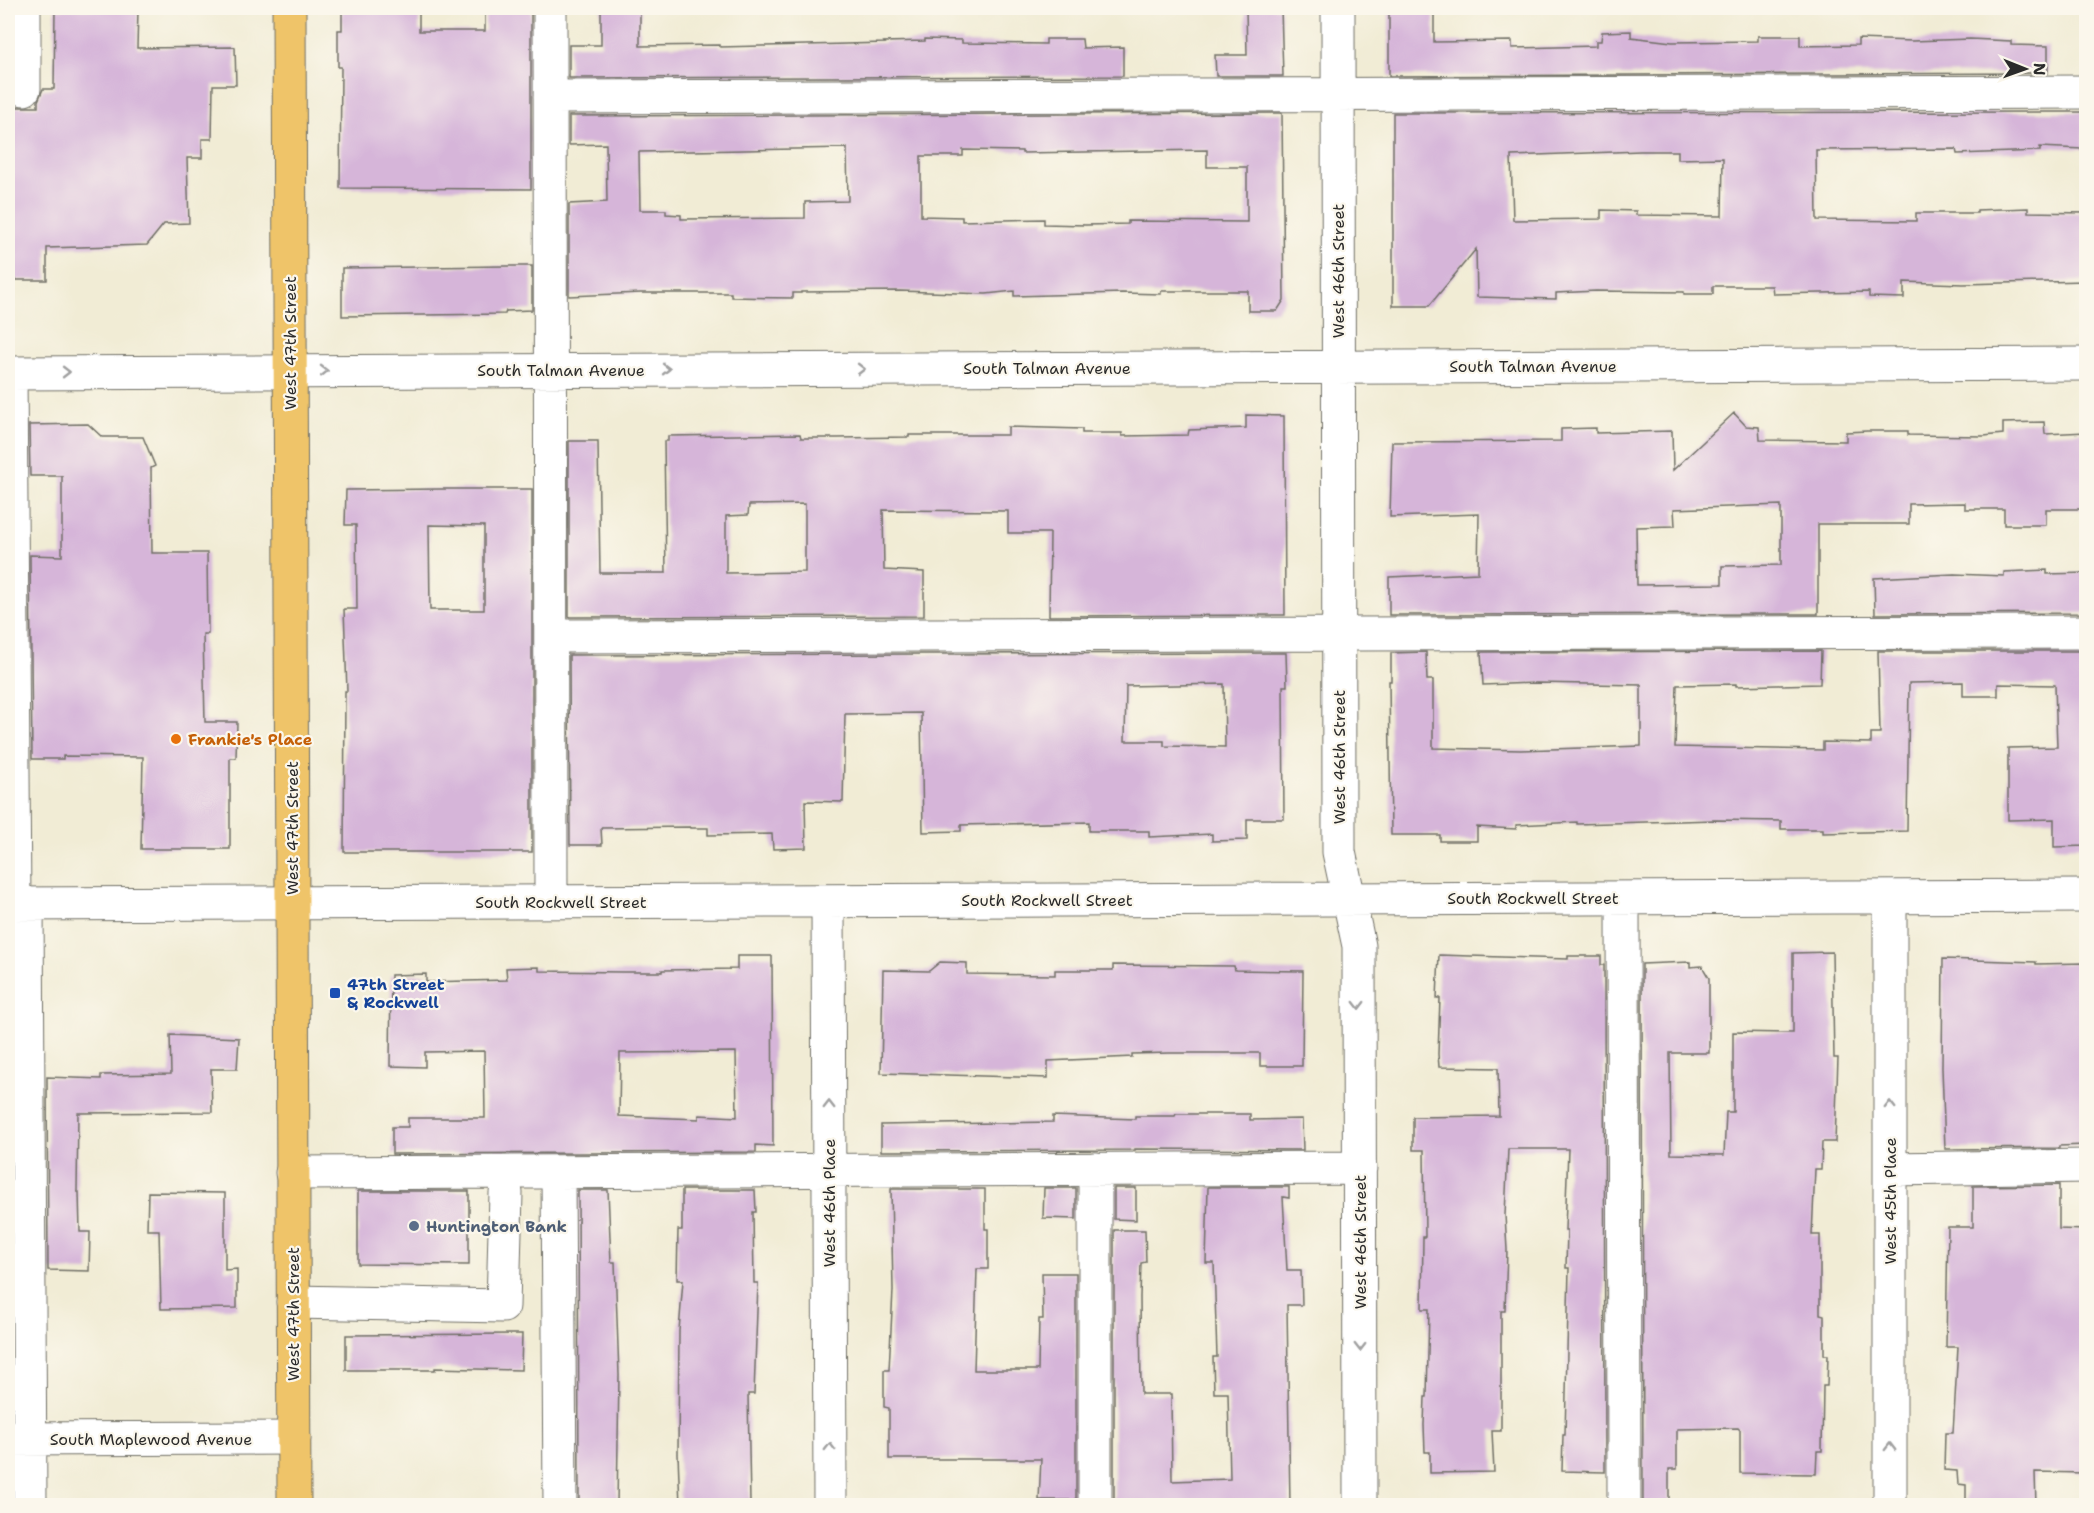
<svg xmlns="http://www.w3.org/2000/svg" width="2094" height="1513" viewBox="0 0 2094 1513" font-family="'Shantell Sans',sans-serif">
  <rect width="100%" height="100%" fill="#fbf7ec"/>
  <filter id="ink" filterUnits="userSpaceOnUse"><feTurbulence type="fractalNoise" baseFrequency=".0167" numOctaves="2"/><feDisplacementMap in="SourceGraphic" scale="12" xChannelSelector="R" yChannelSelector="G"/><feConvolveMatrix kernelMatrix="1 2 1 2 8 2 1 2 1" color-interpolation-filters="sRGB"/></filter>
  <filter id="wash" filterUnits="userSpaceOnUse"><feTurbulence type="fractalNoise" baseFrequency=".008" numOctaves="4" result="noise"/><feDisplacementMap in="SourceGraphic" scale="24" xChannelSelector="R" yChannelSelector="G"/><feGaussianBlur stdDeviation="1.35" result="paint"/><feColorMatrix in="noise" values="0 0 0 0 0 0 0 0 0 0 0 0 0 0 0 0 0 1.4 0 .05"/><feComposite in="paint" operator="in"/></filter>
  <g filter="url(#wash)">
    <rect width="100%" height="100%" fill="#f1ecd5"/>
    <g id="blocks">
      <path fill="#d6b5d9" fill-rule="evenodd" d="M 342,8 L 419,8 L 419,31 L 485,31 L 485,8 L 531,8 L 531,189 L 340,188 L 341,67 L 338,67 L 338,30 L 342,30 Z
        M 601,8 L 640,8 L 640,46 L 720,45 L 720,47 L 806,45 L 885,43 L 884,42 L 925,41 L 925,39 L 962,40 L 962,43 L 1046,44 L 1046,39 L 1082,39 L 1083,48 L 1123,47 L 1123,76 L 569,78 L 569,45 L 601,45 Z
        M 1246,8 L 1281,8 L 1283,76 L 1216,76 L 1215,55 L 1247,55 Z
        M 1389,8 L 1434,8 L 1434,42 L 1512,41 L 1512,48 L 1596,46 L 1596,41 L 1601,41 L 1602,32 L 1631,31 L 1631,37 L 1672,42 L 1758,41 L 1758,36 L 1800,36 L 1800,46 L 1858,45 L 1858,39 L 1912,41 L 1970,39 L 2011,41 L 2011,45 L 2048,46 L 2048,73 L 1389,76 Z
        M 55,9 L 138,10 L 137,48 L 235,47 L 236,85 L 213,85 L 212,139 L 202,139 L 202,158 L 187,158 L 189,223 L 164,224 L 147,245 L 47,248 L 47,280 L 8,280 L 8,107 L 38,107 L 38,101 L 43,89 L 54,89 Z
        M 2084,112 L 2083,149 L 2040,147 L 2040,151 L 1957,154 L 1956,149 L 1816,150 L 1817,220 L 1916,221 L 1916,213 L 1977,213 L 1977,210 L 2028,208 L 2028,212 L 2086,213 L 2086,281 L 1963,284 L 1904,282 L 1904,298 L 1869,297 L 1869,292 L 1773,294 L 1772,286 L 1713,286 L 1713,294 L 1684,294 L 1684,292 L 1596,291 L 1556,293 L 1556,299 L 1477,297 L 1476,249 L 1429,306 L 1393,306 L 1393,113 ZM 1640,151 L 1678,151 L 1678,159 L 1723,158 L 1722,216 L 1636,215 L 1636,211 L 1601,210 L 1601,219 L 1513,220 L 1511,156 Z
        M 1282,113 L 1284,300 L 1277,311 L 1248,311 L 1248,291 L 1161,291 L 1161,294 L 1122,293 L 1014,296 L 1014,291 L 986,294 L 900,291 L 801,292 L 801,293 L 793,293 L 793,298 L 731,297 L 731,293 L 641,293 L 569,296 L 569,204 L 607,202 L 606,144 L 569,145 L 569,116 ZM 847,148 L 848,201 L 805,202 L 805,218 L 681,219 L 681,215 L 666,214 L 666,210 L 640,210 L 639,152 ZM 963,150 L 1022,151 L 1022,153 L 1207,150 L 1207,167 L 1247,167 L 1247,222 L 1128,221 L 1128,224 L 1086,225 L 1044,224 L 1044,219 L 962,221 L 962,217 L 921,216 L 921,156 L 963,156 Z
        M 506,266 L 532,266 L 532,310 L 506,311 L 505,314 L 342,316 L 342,268 Z
        M 1734,413 L 1746,426 L 1759,427 L 1760,440 L 1846,441 L 1846,432 L 1867,431 L 1908,431 L 1908,435 L 1984,436 L 2003,434 L 2003,423 L 2044,422 L 2045,434 L 2086,432 L 2086,509 L 2046,509 L 2046,525 L 2004,525 L 2004,509 L 1965,509 L 1965,503 L 1909,504 L 1909,524 L 1818,524 L 1818,614 L 1389,615 L 1389,577 L 1478,573 L 1479,514 L 1390,517 L 1392,442 L 1561,441 L 1561,429 L 1596,428 L 1596,433 L 1672,431 L 1673,470 ZM 1781,505 L 1781,565 L 1722,566 L 1722,584 L 1637,585 L 1636,527 L 1675,526 L 1674,509 Z
        M 1246,415 L 1284,416 L 1285,615 L 1049,616 L 1050,533 L 1008,533 L 1008,511 L 883,510 L 884,570 L 924,572 L 924,616 L 569,617 L 569,441 L 598,441 L 600,573 L 666,573 L 664,441 L 668,441 L 668,436 L 800,434 L 801,438 L 836,438 L 909,437 L 909,435 L 1008,435 L 1008,427 L 1082,429 L 1082,433 L 1122,433 L 1122,436 L 1188,435 L 1189,430 L 1246,428 ZM 805,504 L 805,572 L 726,573 L 726,516 L 748,515 L 749,505 Z
        M 88,424 L 102,437 L 143,437 L 155,466 L 151,468 L 152,553 L 207,553 L 208,634 L 203,634 L 205,722 L 237,722 L 236,758 L 230,758 L 230,849 L 141,849 L 143,757 L 63,756 L 63,759 L 32,759 L 30,555 L 62,556 L 62,476 L 30,476 L 29,425 Z
        M 440,489 L 532,489 L 532,852 L 344,852 L 345,691 L 347,691 L 344,609 L 357,609 L 356,525 L 345,525 L 346,490 ZM 429,525 L 484,526 L 484,610 L 430,610 Z
        M 2047,570 L 2047,574 L 2086,573 L 2086,612 L 2084,613 L 1875,614 L 1874,578 L 1954,574 L 2004,576 L 2004,572 Z
        M 1821,651 L 1820,684 L 1736,686 L 1736,684 L 1677,685 L 1675,747 L 1823,750 L 1823,742 L 1871,743 L 1871,733 L 1880,733 L 1878,651 L 2084,651 L 2084,706 L 2086,707 L 2086,846 L 2054,847 L 2054,819 L 2008,820 L 2008,748 L 2057,747 L 2055,685 L 1998,684 L 1998,696 L 1963,696 L 1963,682 L 1909,683 L 1907,831 L 1823,833 L 1823,829 L 1781,829 L 1781,821 L 1715,820 L 1577,824 L 1577,822 L 1516,825 L 1516,829 L 1477,827 L 1477,841 L 1440,841 L 1440,835 L 1391,835 L 1389,681 L 1391,681 L 1391,653 L 1426,652 L 1427,680 L 1433,680 L 1433,748 L 1521,750 L 1641,746 L 1641,685 L 1536,683 L 1483,685 L 1481,652 Z
        M 1286,653 L 1287,686 L 1283,686 L 1284,819 L 1247,819 L 1247,840 L 1212,841 L 1212,834 L 1149,837 L 1149,831 L 1089,831 L 1089,822 L 961,825 L 961,831 L 923,832 L 921,713 L 845,714 L 843,802 L 805,801 L 806,848 L 773,849 L 772,834 L 708,835 L 708,828 L 690,828 L 690,827 L 601,828 L 602,845 L 570,845 L 569,655 ZM 1224,684 L 1225,747 L 1164,746 L 1164,741 L 1125,741 L 1126,686 Z
        M 1832,952 L 1834,1058 L 1838,1058 L 1835,1142 L 1822,1142 L 1821,1169 L 1815,1169 L 1812,1235 L 1820,1235 L 1820,1314 L 1824,1315 L 1824,1355 L 1828,1355 L 1827,1386 L 1823,1386 L 1822,1451 L 1817,1451 L 1816,1474 L 1740,1473 L 1740,1430 L 1738,1428 L 1677,1429 L 1677,1469 L 1669,1469 L 1669,1506 L 1643,1506 L 1642,964 L 1690,962 L 1690,967 L 1702,966 L 1709,978 L 1709,1053 L 1670,1053 L 1671,1154 L 1724,1155 L 1726,1112 L 1733,1112 L 1733,1032 L 1793,1033 L 1793,953 Z
        M 1439,955 L 1568,959 L 1568,956 L 1601,956 L 1601,965 L 1604,965 L 1605,1472 L 1562,1471 L 1563,1435 L 1565,1435 L 1569,1268 L 1566,1268 L 1567,1230 L 1565,1230 L 1568,1149 L 1508,1149 L 1505,1215 L 1507,1250 L 1505,1311 L 1501,1311 L 1501,1431 L 1492,1431 L 1494,1472 L 1430,1473 L 1430,1452 L 1425,1452 L 1424,1425 L 1425,1397 L 1427,1397 L 1429,1309 L 1422,1309 L 1423,1237 L 1425,1237 L 1424,1150 L 1413,1150 L 1413,1117 L 1499,1116 L 1498,1068 L 1439,1067 L 1438,1054 L 1440,998 L 1437,998 Z
        M 737,956 L 772,956 L 773,1146 L 756,1145 L 756,1152 L 392,1154 L 392,1127 L 408,1127 L 408,1118 L 485,1118 L 484,1051 L 425,1052 L 425,1067 L 390,1066 L 391,975 L 426,974 L 426,982 L 507,980 L 506,968 L 539,967 L 539,971 L 623,972 L 662,972 L 662,970 L 737,969 ZM 736,1052 L 737,1117 L 699,1115 L 699,1119 L 619,1116 L 620,1053 Z
        M 1943,959 L 2036,962 L 2036,964 L 2086,963 L 2086,1145 L 2059,1146 L 2059,1148 L 1945,1149 L 1942,1068 Z
        M 940,962 L 967,963 L 967,974 L 1055,975 L 1055,970 L 1113,970 L 1113,965 L 1234,966 L 1235,970 L 1303,971 L 1302,1066 L 1260,1066 L 1260,1053 L 1169,1053 L 1132,1054 L 1132,1057 L 1048,1061 L 1048,1078 L 881,1073 L 883,970 L 929,971 Z
        M 170,1035 L 239,1038 L 237,1069 L 211,1069 L 212,1112 L 78,1113 L 77,1192 L 79,1192 L 80,1232 L 90,1232 L 89,1271 L 48,1270 L 47,1077 L 101,1079 L 101,1075 L 171,1074 Z
        M 1176,1114 L 1250,1114 L 1250,1120 L 1302,1119 L 1303,1150 L 1135,1149 L 1135,1150 L 881,1151 L 881,1125 L 1053,1122 L 1053,1116 L 1135,1119 L 1135,1116 L 1175,1116 Z
        M 2059,1185 L 2059,1229 L 2086,1230 L 2086,1473 L 2035,1472 L 2036,1506 L 1966,1506 L 1966,1485 L 1958,1484 L 1957,1471 L 1944,1470 L 1945,1433 L 1953,1433 L 1958,1347 L 1946,1347 L 1948,1227 L 1973,1227 L 1973,1186 Z
        M 1208,1187 L 1289,1187 L 1289,1198 L 1283,1197 L 1287,1270 L 1301,1270 L 1302,1305 L 1287,1305 L 1290,1506 L 1114,1506 L 1114,1230 L 1145,1230 L 1146,1262 L 1141,1263 L 1140,1297 L 1141,1394 L 1171,1394 L 1172,1481 L 1230,1479 L 1228,1393 L 1214,1393 L 1213,1357 L 1217,1357 L 1214,1263 L 1206,1263 Z
        M 1044,1188 L 1076,1188 L 1076,1219 L 1043,1218 Z
        M 1114,1188 L 1136,1188 L 1136,1220 L 1114,1219 Z
        M 891,1189 L 985,1189 L 985,1229 L 988,1229 L 988,1269 L 977,1269 L 974,1370 L 1038,1370 L 1039,1319 L 1043,1319 L 1042,1273 L 1076,1273 L 1076,1500 L 1039,1500 L 1041,1459 L 889,1459 L 889,1408 L 884,1407 L 884,1370 L 889,1370 L 893,1290 Z
        M 578,1190 L 608,1190 L 611,1262 L 615,1262 L 619,1375 L 617,1506 L 579,1506 Z
        M 682,1190 L 755,1190 L 756,1212 L 753,1212 L 754,1283 L 758,1283 L 754,1394 L 748,1394 L 750,1503 L 747,1503 L 747,1506 L 680,1506 L 678,1454 L 679,1331 L 683,1280 L 677,1280 L 678,1230 L 682,1230 Z
        M 358,1191 L 469,1191 L 469,1265 L 358,1264 Z
        M 148,1192 L 225,1193 L 225,1270 L 237,1269 L 237,1308 L 161,1309 L 159,1230 L 147,1230 Z
        M 522,1334 L 521,1370 L 435,1368 L 435,1370 L 346,1370 L 346,1335 Z"/>
    </g>
  </g>
  <g filter="url(#ink)">
    <use href="#blocks" fill-opacity="0" stroke="#706f66" stroke-width="1.5"/>
    <g fill="none" stroke-linecap="round" stroke-linejoin="round">
      <g stroke="#706f66" stroke-width="35">
        <path id="minor" d="M 24,8 L 24,89
          M 550,8 L 551,902
          M 1338,8 L 1339,852 L 1359,946 L 1360,1506
          M 550,97 L 2086,92
          M 8,373 L 2086,364
          M 10,373 L 14,904
          M 551,636 L 2086,632
          M 1623,898 L 1624,1506
          M 828,901 L 830,1506
          M 27,903 L 30,1506
          M 8,904 L 2086,896
          M 1890,1169 L 2086,1166
          M 558,1172 L 560,1506
          M 292,1173 L 1360,1168
          M 293,1302 L 503,1306 L 506,1193
          M 8,1439 L 294,1438
          M 1095,1506 L 1095,1169
          M 1890,1506 L 1890,897"/>
      </g>
      <g stroke="#706f66" stroke-width="35">
        <path id="major" d="M 289,8 L 294,1506"/>
      </g>
      <use href="#minor" stroke="#fff" stroke-width="33"/>
      <use href="#major" stroke="#efc469" stroke-width="33"/>
    </g>
    <defs><path id="oneway-chevron" d="M-2-3.5L2.5 0L-2 3.5" fill="none" stroke-width="1.6" stroke-linecap="round" stroke-linejoin="round" transform="scale(1.5)"/></defs>
    <g stroke="#a0a0a0">
      <use href="#oneway-chevron" transform="translate(666 369)"/>
      <use href="#oneway-chevron" transform="translate(861 369)"/>
      <use href="#oneway-chevron" transform="translate(324 371) rotate(-1)"/>
      <use href="#oneway-chevron" transform="translate(66 372)"/>
      <use href="#oneway-chevron" transform="translate(1359 1005) rotate(90)"/>
      <use href="#oneway-chevron" transform="translate(829 1105) rotate(-90)"/>
      <use href="#oneway-chevron" transform="translate(1890 1105) rotate(-90)"/>
      <use href="#oneway-chevron" transform="translate(1360 1347) rotate(90)"/>
      <use href="#oneway-chevron" transform="translate(830 1447) rotate(-90)"/>
      <use href="#oneway-chevron" transform="translate(1890 1447) rotate(-90)"/>
    </g>
  </g>
  <circle fill="#e8710a" stroke="#fbf7ec" stroke-width="2" cx="176" cy="739" r="6"/>
  <rect fill="#1a4fb4" stroke="#fbf7ec" stroke-width="2" x="329" y="987" width="12" height="12" rx="3"/>
  <circle fill="#5c6f8a" stroke="#fbf7ec" stroke-width="2" cx="414" cy="1226" r="6"/>
  <g text-anchor="middle" dominant-baseline="central" stroke-width="4.5" stroke-linejoin="round" paint-order="stroke">
    <g font-size="16" fill="#2b2b2b" stroke="#fbf7ec">
      <text transform="translate(1338 271) rotate(-90)">West 46th Street</text>
      <text transform="translate(290 343) rotate(-90)">West 47th Street</text>
      <text x="1533" y="366">South Talman Avenue</text>
      <text x="1047" y="368">South Talman Avenue</text>
      <text x="561" y="370">South Talman Avenue</text>
      <text transform="translate(1339 757) rotate(-90)">West 46th Street</text>
      <text transform="translate(292 828) rotate(-90)">West 47th Street</text>
      <text x="1533" y="898">South Rockwell Street</text>
      <text x="1047" y="900">South Rockwell Street</text>
      <text x="561" y="902">South Rockwell Street</text>
      <text transform="translate(1890 1201) rotate(-90)">West 45th Place</text>
      <text transform="translate(829 1203) rotate(-90)">West 46th Place</text>
      <text transform="translate(1360 1242) rotate(-90)">West 46th Street</text>
      <text transform="translate(293 1314) rotate(-90)">West 47th Street</text>
      <text x="151" y="1439">South Maplewood Avenue</text>
    </g>
    <g font-size="16" font-weight="bold" fill="#c56008" stroke="#fbf7ec" text-anchor="start">
      <text x="188" y="739">Frankie's Place</text>
    </g>
    <g font-size="16" font-weight="bold" fill="#164399" stroke="#fbf7ec" text-anchor="start">
      <text x="347" y="984">47th Street<tspan x="347" dy="18">&amp; Rockwell</tspan></text>
    </g>
    <g font-size="16" font-weight="bold" fill="#4e5e75" stroke="#fbf7ec" text-anchor="start">
      <text x="426" y="1226">Huntington Bank</text>
    </g>
  </g>
  <rect width="2094" height="1513" fill="none" stroke="#fbf7ec" stroke-width="30"/>
  <g transform="translate(2025 69) rotate(91)" stroke="#fbf7ec" stroke-width="4.5" paint-order="stroke">
  <path d="M0-4.5L10 22L0 15L-10 22Z" fill="#2b2b2b"/>
  <text y="-9" font-size="16" font-weight="bold" text-anchor="middle" fill="#2b2b2b">N</text>
  </g>
</svg>
